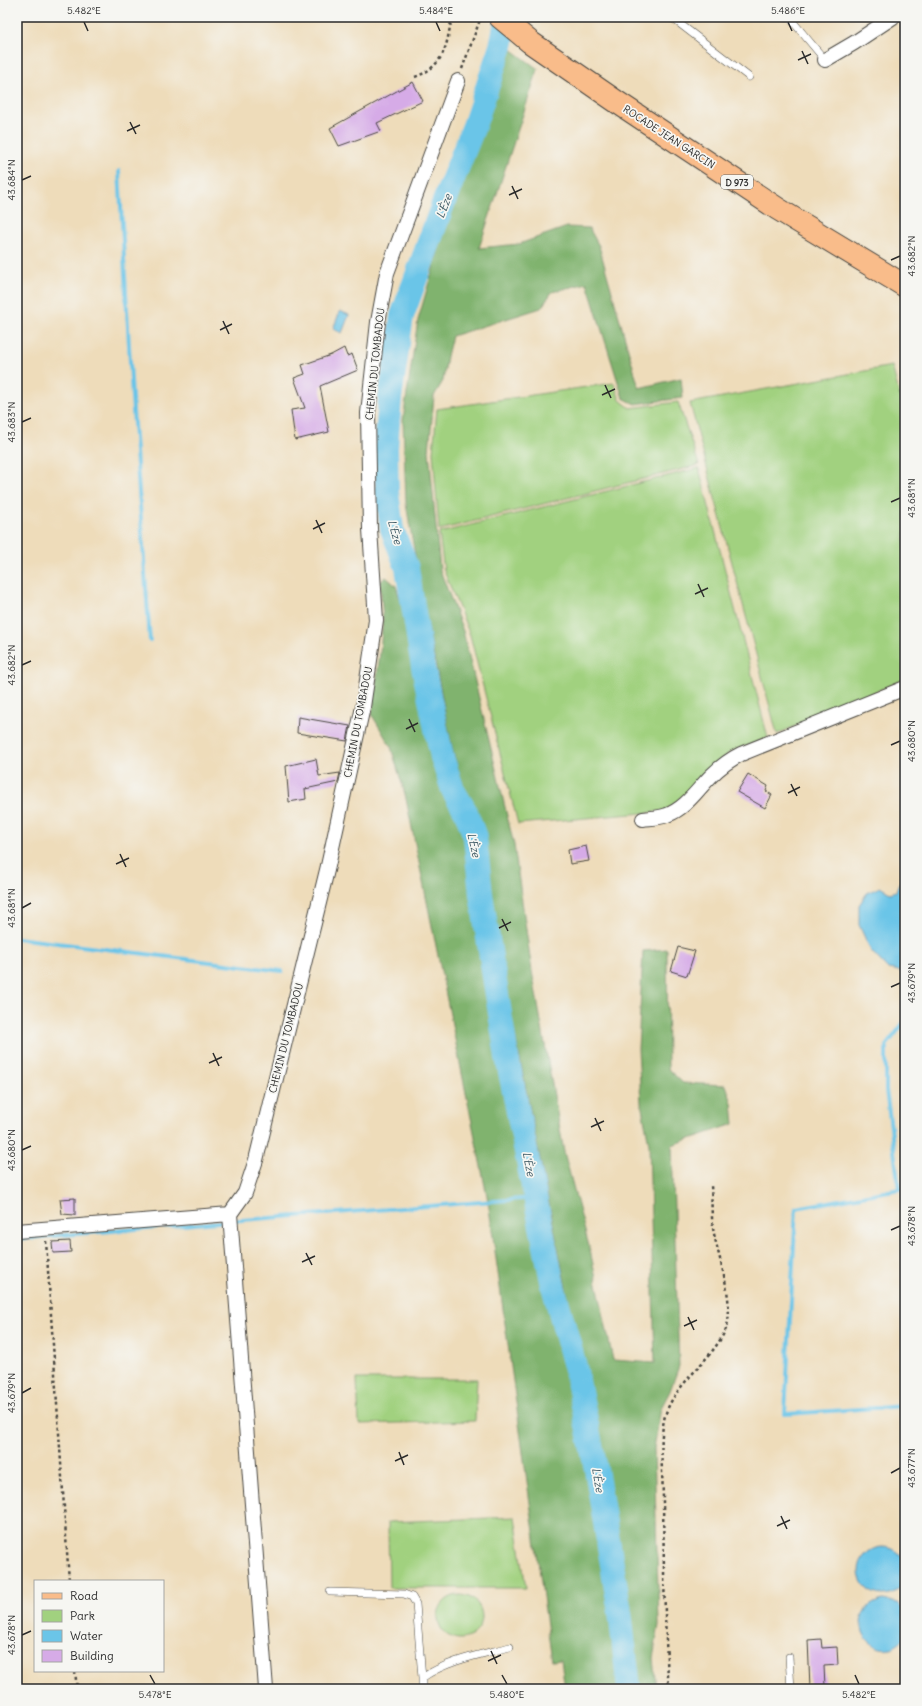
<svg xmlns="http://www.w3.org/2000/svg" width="922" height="1706" viewBox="0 0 922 1706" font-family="Delius,sans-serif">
  <rect width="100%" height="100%" fill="#f6f6f2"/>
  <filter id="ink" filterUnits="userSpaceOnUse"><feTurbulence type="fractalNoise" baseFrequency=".025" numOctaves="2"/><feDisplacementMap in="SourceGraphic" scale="8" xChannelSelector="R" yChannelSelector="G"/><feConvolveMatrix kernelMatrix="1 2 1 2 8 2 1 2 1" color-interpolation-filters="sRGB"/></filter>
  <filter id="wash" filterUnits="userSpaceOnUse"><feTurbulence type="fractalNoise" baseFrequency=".012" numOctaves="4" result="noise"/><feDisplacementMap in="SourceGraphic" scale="16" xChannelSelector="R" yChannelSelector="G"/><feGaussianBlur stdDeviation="0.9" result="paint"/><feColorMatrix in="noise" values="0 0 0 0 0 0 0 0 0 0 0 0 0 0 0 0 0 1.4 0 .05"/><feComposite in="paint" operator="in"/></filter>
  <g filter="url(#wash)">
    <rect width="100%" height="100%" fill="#eedcba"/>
    <path fill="#a1d17f" stroke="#667e55" d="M 892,366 L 905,416 L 905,679 L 777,734 L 690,403 Z
      M 614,383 L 620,400 L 630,408 L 678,402 L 699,465 L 439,530 L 433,452 L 437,409 Z
      M 699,468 L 768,738 L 730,752 L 666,811 L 518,824 L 470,635 L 444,571 L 439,533 Z
      M 357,1379 L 477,1379 L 475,1421 L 359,1424 Z
      M 515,1517 L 526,1588 L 389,1588 L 388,1522 Z
      M438 1617a22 22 0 1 1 44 0a22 22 0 1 1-44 0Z"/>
    <path fill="#80b36e" stroke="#566f4c" d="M 507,46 L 538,69 L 479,248 L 519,244 L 567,227 L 589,228 L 599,246 L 639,388 L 681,378 L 683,398 L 635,404 L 623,398 L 587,283 L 552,292 L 541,308 L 452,336 L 447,356 L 443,381 L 434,396 L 429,451 L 440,570 L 463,631 L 514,845 L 532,971 L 564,1152 L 590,1250 L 613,1360 L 655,1363 L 649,1144 L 641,1103 L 638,1049 L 643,951 L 667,949 L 668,1069 L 683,1083 L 726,1085 L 732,1103 L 734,1124 L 672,1145 L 679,1366 L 670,1391 L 661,1408 L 654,1448 L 659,1625 L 653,1658 L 656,1689 L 634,1689 L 631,1659 L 609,1501 L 485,886 L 477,831 L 453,752 L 426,617 L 406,504 L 403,420 L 418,320 L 455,193 L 496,73 Z
      M 386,577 L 396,586 L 407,622 L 441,783 L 463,819 L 471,840 L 485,953 L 503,1071 L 546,1291 L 584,1451 L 616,1614 L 622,1689 L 565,1689 L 561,1660 L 552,1661 L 488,1201 L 405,794 L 391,747 L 372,715 L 380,653 L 383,619 L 380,582 Z"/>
    <path fill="#6bc5e8" stroke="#4b788a" d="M 340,311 L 349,315 L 342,333 L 333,329 Z
      M 905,880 L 905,972 L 888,969 L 871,951 L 859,925 L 859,905 L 867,893 L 880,887 L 890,893 L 896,891 L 900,882 Z
      M859 1571a24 24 0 1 1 48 0a24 24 0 1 1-48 0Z
      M 883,1600 L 897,1603 L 905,1610 L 905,1638 C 875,1673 836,1611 883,1600 Z"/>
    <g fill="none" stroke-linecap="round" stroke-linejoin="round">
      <path stroke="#6bc5e8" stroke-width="4" d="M 119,171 L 132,397 L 150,641
        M 17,938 L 282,971
        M 905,1188 L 796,1208 L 785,1414 L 905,1406
        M 899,1189 L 886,1090 L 886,1046 L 905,1021
        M 17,1239 L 242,1220 L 535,1198"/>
      <path stroke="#6bc5e8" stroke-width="24" d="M 507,17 L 501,46 L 474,126 L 443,204 L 402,316 L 390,398 L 386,448 L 387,492 L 392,529 L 407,568 L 423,667 L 442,757 L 453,790 L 466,812 L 475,837 L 481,894 L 507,1057 L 553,1286 L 575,1366 L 596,1469 L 620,1612 L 629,1689"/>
    </g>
    <g id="blocks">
      <path fill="#d6abe7" d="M 413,82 L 423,101 L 377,123 L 381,131 L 339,146 L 330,128 Z
        M 344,348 L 347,356 L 352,354 L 358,370 L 320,386 L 329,432 L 295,440 L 291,410 L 305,408 L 294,378 L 305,374 L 302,365 L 331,355 Z
        M 298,717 L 350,726 L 347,741 L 297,733 Z
        M 316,759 L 319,776 L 340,773 L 338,782 L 305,789 L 306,799 L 289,802 L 286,766 Z
        M 748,774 L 768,786 L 766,791 L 772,795 L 765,808 L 737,792 Z
        M 586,846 L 589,861 L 570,864 L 568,850 Z
        M 678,947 L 695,951 L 687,976 L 671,971 Z
        M 75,1198 L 75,1215 L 62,1214 L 60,1199 Z
        M 70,1241 L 71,1252 L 53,1253 L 52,1242 Z
        M 821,1639 L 822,1648 L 837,1647 L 838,1665 L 824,1666 L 825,1687 L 810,1688 L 808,1640 Z"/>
    </g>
  </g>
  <g filter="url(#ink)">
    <use href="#blocks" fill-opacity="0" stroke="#484640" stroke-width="1"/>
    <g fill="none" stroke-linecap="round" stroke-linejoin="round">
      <g stroke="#484640" stroke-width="8">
        <path id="lane" d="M 671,17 L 749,77
          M 789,17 L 825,60
          M 330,1592 L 404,1594 L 412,1597 L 416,1604 L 422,1678
          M 789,1657 L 791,1689
          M 422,1689 L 422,1678 C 448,1660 480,1655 510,1647"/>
      </g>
      <g stroke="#484640" stroke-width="16">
        <path id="street" d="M 825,60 L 854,43 L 893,17
          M 643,819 C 650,818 660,818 667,815 C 686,808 697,790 711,776 C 720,767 729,760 741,754 L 905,688
          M 230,1214 L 266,1689
          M 17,1231 L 230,1214 L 245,1193 L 256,1160 L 328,866 L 363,707 L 376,620 L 370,529 L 368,413 L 378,322 L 387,273 L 458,81"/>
      </g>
      <g stroke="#484640" stroke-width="24">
        <path id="primary" d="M 500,17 L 530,42 L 617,102 L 778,209 L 905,286"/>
      </g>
      <path stroke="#484640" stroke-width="2.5" stroke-dasharray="3 3" stroke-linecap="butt" d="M 462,69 L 481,17
        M 415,77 C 437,69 445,55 449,32 C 450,27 452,22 449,17
        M 46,1241 L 69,1581
        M 75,1671 L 77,1689
        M 669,1689 C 664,1627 664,1564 663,1502 C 663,1477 659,1444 664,1420 C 671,1386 710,1363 725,1331 C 737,1306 717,1255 713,1228 C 711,1214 712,1199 711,1185"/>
      <use href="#lane" stroke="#fff" stroke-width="7"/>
      <use href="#street" stroke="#fff" stroke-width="14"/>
      <use href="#primary" stroke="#f9bc8a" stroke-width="22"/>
    </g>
  </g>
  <path fill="none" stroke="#2b2b2b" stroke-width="1.5" d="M 84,22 L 88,31M 436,22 L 440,31M 788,22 L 792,31M 802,51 L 808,64M 798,60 L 811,54M 130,122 L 136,134M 127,131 L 140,125M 22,180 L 31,176M 512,186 L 518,199M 509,195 L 522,189M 891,260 L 900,256M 223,321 L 229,334M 220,330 L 232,324M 605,385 L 611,398M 602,395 L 615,389M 22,422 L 31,418M 891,502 L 900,498M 316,520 L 322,533M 313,529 L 325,523M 698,584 L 704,597M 695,594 L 708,588M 22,665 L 31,661M 409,719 L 415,732M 406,729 L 418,723M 891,745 L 900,741M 791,784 L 797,796M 788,793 L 800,787M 120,854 L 126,867M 116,864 L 129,858M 22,908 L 31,903M 502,919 L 508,931M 499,928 L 511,922M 891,987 L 900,983M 213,1053 L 219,1066M 209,1063 L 222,1057M 595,1118 L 601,1131M 591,1127 L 604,1121M 22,1150 L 31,1146M 891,1230 L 900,1226M 306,1253 L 312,1265M 302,1262 L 315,1256M 688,1317 L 694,1330M 684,1326 L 697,1320M 22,1393 L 31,1388M 399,1452 L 404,1465M 395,1461 L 408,1455M 891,1473 L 900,1468M 781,1516 L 787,1529M 777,1526 L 790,1520M 22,1635 L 31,1631M 491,1651 L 497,1664M 488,1661 L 501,1655M 150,1675 L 155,1684M 502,1675 L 507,1684M 855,1675 L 859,1684"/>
  <g text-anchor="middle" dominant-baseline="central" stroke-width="3.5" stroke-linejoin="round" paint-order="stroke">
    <rect fill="#f6f6f2" stroke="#686867" stroke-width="1" x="721" y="175" width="32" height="14" rx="3"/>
    <g font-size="9" font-weight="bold" fill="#2b2b2b">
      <text x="737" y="182">D 973</text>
    </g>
    <g font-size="10" fill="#2b2b2b" stroke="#f6f6f2">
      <text transform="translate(669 137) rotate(33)">ROCADE JEAN GARCIN</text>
      <text transform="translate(375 364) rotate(-84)">CHEMIN DU TOMBADOU</text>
      <text transform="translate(358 722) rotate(-79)">CHEMIN DU TOMBADOU</text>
      <text transform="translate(286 1038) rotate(-76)">CHEMIN DU TOMBADOU</text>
    </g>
    <g font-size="11" font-style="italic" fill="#3e5964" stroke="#f6f6f2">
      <text transform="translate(444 206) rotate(-69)">L'Èze</text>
      <text transform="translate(395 532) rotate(74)">L'Èze</text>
      <text transform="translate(474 845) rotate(77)">L'Èze</text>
      <text transform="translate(529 1164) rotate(79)">L'Èze</text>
      <text transform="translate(598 1480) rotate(80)">L'Èze</text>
    </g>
  </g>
  <rect width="922" height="1706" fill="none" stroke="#f6f6f2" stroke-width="44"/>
  <rect x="34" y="1580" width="130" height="92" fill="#f6f6f2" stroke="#a5a5a2"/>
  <rect x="42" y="1593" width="20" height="6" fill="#f9bc8a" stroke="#a5a5a2"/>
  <text x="70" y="1600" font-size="12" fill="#2b2b2b">Road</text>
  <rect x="42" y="1610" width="20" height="12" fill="#a1d17f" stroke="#a5a5a2"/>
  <text x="70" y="1620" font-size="12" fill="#2b2b2b">Park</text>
  <rect x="42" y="1630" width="20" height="12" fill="#6bc5e8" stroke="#a5a5a2"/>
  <text x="70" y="1640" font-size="12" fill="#2b2b2b">Water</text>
  <rect x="42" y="1650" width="20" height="12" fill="#d6abe7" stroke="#a5a5a2"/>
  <text x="70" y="1660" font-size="12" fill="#2b2b2b">Building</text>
  <rect x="22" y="22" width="878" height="1662" fill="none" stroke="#2b2b2b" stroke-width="1.5"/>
  <g font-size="10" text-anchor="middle" fill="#2b2b2b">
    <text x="84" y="14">5.482°E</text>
    <text x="436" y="14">5.484°E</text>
    <text x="788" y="14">5.486°E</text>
    <text transform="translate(11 180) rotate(-90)" y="4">43.684°N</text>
    <text transform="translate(911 256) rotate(-90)" y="4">43.682°N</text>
    <text transform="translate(11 422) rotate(-90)" y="4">43.683°N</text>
    <text transform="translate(911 498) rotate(-90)" y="4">43.681°N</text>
    <text transform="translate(11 665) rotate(-90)" y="4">43.682°N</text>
    <text transform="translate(911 741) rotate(-90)" y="4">43.680°N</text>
    <text transform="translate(11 908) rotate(-90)" y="4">43.681°N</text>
    <text transform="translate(911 983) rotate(-90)" y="4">43.679°N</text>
    <text transform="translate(11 1150) rotate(-90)" y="4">43.680°N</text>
    <text transform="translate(911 1226) rotate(-90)" y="4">43.678°N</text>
    <text transform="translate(11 1393) rotate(-90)" y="4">43.679°N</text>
    <text transform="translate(911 1468) rotate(-90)" y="4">43.677°N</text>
    <text transform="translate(11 1635) rotate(-90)" y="4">43.678°N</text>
    <text x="155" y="1698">5.478°E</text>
    <text x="507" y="1698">5.480°E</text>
    <text x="859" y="1698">5.482°E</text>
  </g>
</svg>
